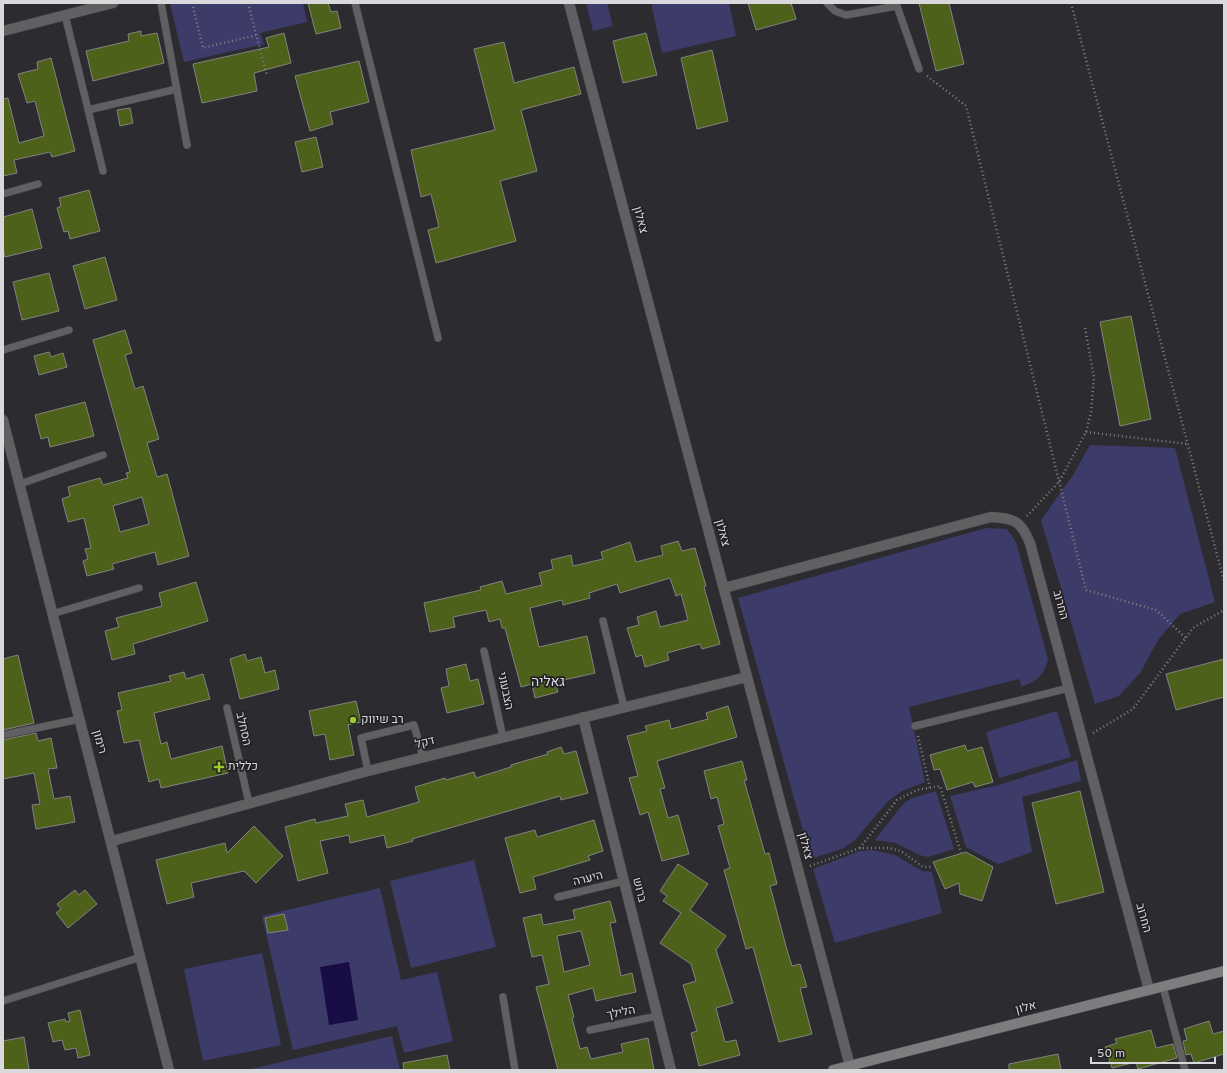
<svg xmlns="http://www.w3.org/2000/svg" width="1227" height="1073" viewBox="0 0 1227 1073" font-family="Overpass,Heebo,sans-serif">
  <rect width="100%" height="100%" fill="#2c2c30"/>
  <path fill="#3d3b69" d="M 170,3 L 303,3 L 307,22 L 260,33 L 264,44 L 184,62 Z
    M 586,3 L 607,3 L 613,26 L 593,31 Z
    M 651,3 L 729,3 L 736,36 L 662,53 Z
    M 1090,445 L 1175,448 L 1215,602 L 1180,614 L 1158,640 L 1140,673 L 1119,696 L 1095,704 L 1041,520 L 1073,475 Z
    M 986,528 L 1007,529 L 1016,542 L 1048,659 C 1044,675 1037,681 1022,687 L 1019,679 L 909,707 L 925,782 L 902,791 L 888,801 L 856,839 L 844,848 L 811,859 L 738,598 Z
    M 1057,711 L 1071,757 L 999,778 L 986,732 Z
    M 1077,760 L 1081,781 L 1022,797 L 1032,852 L 998,864 L 966,847 L 950,796 L 999,785 Z
    M 936,791 L 954,849 L 928,857 L 919,855 L 896,843 L 875,840 L 904,803 L 912,798 Z
    M 872,850 L 895,855 L 922,871 L 932,872 L 942,913 L 835,943 L 813,869 L 860,851 Z
    M 474,860 L 496,947 L 411,968 L 390,881 Z
    M 380,888 L 401,980 L 437,972 L 453,1041 L 404,1053 L 397,1026 L 293,1050 L 262,916 Z
    M 262,953 L 281,1045 L 203,1061 L 184,969 Z
    M 392,1036 L 400,1070 L 246,1070 Z"/>
  <path fill="#190d45" d="M 349,962 L 358,1020 L 329,1025 L 320,967 Z"/>
  <path fill="#4d611b" stroke="#82837f" fill-rule="evenodd" d="M 308,3 L 328,3 L 331,12 L 337,11 L 341,28 L 316,34 Z
    M 748,3 L 791,3 L 796,19 L 756,30 Z
    M 919,3 L 949,3 L 964,64 L 936,71 Z
    M 141,31 L 141,36 L 157,33 L 164,63 L 93,81 L 86,51 L 129,41 L 128,34 Z
    M 284,33 L 291,63 L 254,73 L 257,91 L 202,103 L 193,64 L 269,47 L 266,38 Z
    M 646,33 L 657,75 L 623,83 L 613,41 Z
    M 504,42 L 514,83 L 574,67 L 581,94 L 521,110 L 537,171 L 500,181 L 516,241 L 436,263 L 428,230 L 439,227 L 431,194 L 421,197 L 411,150 L 495,130 L 474,49 Z
    M 712,50 L 728,121 L 697,129 L 681,58 Z
    M 51,58 L 75,151 L 52,157 L 50,152 L 14,160 L 17,173 L 3,176 L 3,99 L 8,98 L 19,143 L 44,136 L 35,101 L 27,103 L 18,74 L 38,69 L 37,62 Z
    M 359,61 L 369,102 L 330,112 L 333,124 L 310,131 L 295,76 Z
    M 130,108 L 133,123 L 120,126 L 117,110 Z
    M 316,137 L 323,167 L 302,172 L 295,142 Z
    M 89,190 L 100,231 L 70,239 L 68,231 L 64,232 L 57,208 L 61,206 L 59,198 Z
    M 32,209 L 42,248 L 5,257 L 3,249 L 3,217 Z
    M 105,257 L 117,300 L 85,309 L 73,266 Z
    M 49,273 L 59,311 L 22,320 L 13,282 Z
    M 1131,316 L 1151,419 L 1120,426 L 1100,322 Z
    M 125,330 L 132,353 L 125,355 L 135,389 L 143,386 L 159,439 L 147,443 L 157,477 L 167,474 L 189,556 L 158,565 L 155,552 L 112,564 L 114,569 L 87,576 L 83,561 L 88,559 L 85,549 L 91,548 L 84,518 L 68,522 L 62,499 L 70,496 L 68,487 L 100,478 L 103,485 L 128,478 L 126,473 L 130,472 L 93,340 ZM 142,497 L 149,524 L 120,532 L 113,506 Z
    M 49,352 L 51,357 L 63,353 L 67,367 L 39,375 L 34,356 Z
    M 85,402 L 94,436 L 50,447 L 48,437 L 41,439 L 35,415 Z
    M 678,541 L 682,551 L 695,548 L 706,586 L 704,587 L 720,644 L 702,649 L 700,644 L 667,653 L 669,660 L 645,667 L 642,655 L 636,657 L 627,628 L 639,625 L 637,617 L 656,611 L 660,627 L 688,620 L 681,594 L 676,596 L 670,578 L 620,593 L 617,584 L 589,593 L 590,598 L 563,605 L 562,600 L 530,608 L 539,647 L 587,636 L 595,673 L 555,682 L 558,692 L 535,698 L 532,684 L 521,687 L 505,628 L 502,628 L 500,619 L 489,622 L 486,610 L 453,617 L 455,627 L 430,632 L 424,603 L 481,590 L 480,587 L 502,581 L 506,594 L 542,585 L 539,573 L 553,569 L 551,560 L 571,555 L 573,566 L 603,559 L 601,552 L 630,542 L 636,562 L 663,555 L 661,546 Z
    M 196,582 L 208,621 L 133,644 L 135,654 L 112,660 L 105,631 L 119,627 L 116,618 L 162,606 L 159,593 Z
    M 245,654 L 247,661 L 261,657 L 265,673 L 275,670 L 279,689 L 240,699 L 230,659 Z
    M 18,655 L 34,723 L 3,730 L 3,659 Z
    M 1224,659 L 1224,697 L 1176,710 L 1166,674 Z
    M 466,664 L 470,681 L 478,679 L 484,704 L 447,713 L 441,688 L 449,686 L 446,669 Z
    M 184,672 L 186,679 L 203,674 L 210,699 L 154,713 L 161,744 L 167,742 L 171,759 L 222,746 L 228,773 L 161,788 L 159,779 L 149,782 L 139,740 L 124,743 L 117,711 L 122,710 L 118,693 L 171,681 L 169,676 Z
    M 356,701 L 361,722 L 348,725 L 354,755 L 330,760 L 325,734 L 314,736 L 309,711 Z
    M 728,706 L 737,737 L 657,761 L 665,788 L 660,789 L 668,818 L 678,815 L 689,854 L 662,861 L 648,812 L 640,815 L 629,778 L 638,776 L 627,736 L 647,731 L 645,726 L 669,720 L 671,729 L 708,719 L 706,713 Z
    M 36,733 L 38,741 L 51,738 L 57,768 L 48,769 L 54,799 L 70,796 L 75,822 L 36,829 L 32,805 L 40,804 L 34,773 L 3,779 L 3,740 Z
    M 965,745 L 967,751 L 982,747 L 993,782 L 975,787 L 973,782 L 947,790 L 940,769 L 934,770 L 930,755 Z
    M 561,747 L 564,754 L 576,751 L 588,793 L 561,800 L 560,796 L 412,839 L 413,841 L 387,848 L 384,835 L 350,843 L 349,835 L 320,841 L 328,873 L 298,881 L 285,827 L 315,819 L 316,823 L 348,816 L 345,804 L 363,800 L 367,817 L 419,802 L 415,787 L 445,778 L 446,780 L 474,772 L 476,778 L 511,767 L 511,765 L 548,754 L 547,752 Z
    M 742,761 L 747,780 L 744,780 L 765,854 L 769,853 L 777,884 L 770,886 L 787,950 L 792,966 L 800,964 L 807,987 L 800,988 L 812,1034 L 779,1042 L 753,947 L 746,949 L 724,870 L 730,868 L 718,826 L 724,824 L 717,797 L 711,799 L 704,771 Z
    M 1080,791 L 1104,892 L 1056,904 L 1032,803 Z
    M 594,820 L 603,851 L 588,856 L 590,860 L 533,877 L 536,889 L 520,893 L 505,838 L 535,830 L 537,837 Z
    M 254,826 L 283,856 L 256,883 L 244,871 L 191,883 L 194,897 L 167,904 L 156,860 L 225,843 L 227,853 Z
    M 966,852 L 993,867 L 982,901 L 960,894 L 959,883 L 945,889 L 933,862 Z
    M 678,864 L 708,884 L 690,910 L 726,936 L 716,950 L 733,1003 L 716,1008 L 725,1042 L 736,1040 L 740,1055 L 699,1066 L 691,1033 L 697,1031 L 683,985 L 696,981 L 691,964 L 660,943 L 681,913 L 663,901 L 667,896 L 660,891 Z
    M 75,890 L 79,895 L 85,890 L 97,904 L 68,928 L 56,913 L 61,909 L 57,904 Z
    M 610,901 L 616,922 L 610,923 L 621,976 L 632,973 L 636,992 L 596,1001 L 593,988 L 568,995 L 574,1017 L 572,1018 L 580,1049 L 587,1047 L 591,1059 L 623,1052 L 621,1044 L 648,1038 L 654,1070 L 558,1070 L 536,987 L 549,984 L 542,955 L 532,957 L 523,918 L 541,914 L 543,925 L 575,919 L 573,910 ZM 581,931 L 590,965 L 564,972 L 557,936 Z
    M 284,914 L 288,930 L 268,933 L 265,918 Z
    M 80,1010 L 90,1055 L 78,1058 L 76,1048 L 65,1050 L 62,1040 L 53,1042 L 48,1023 L 65,1019 L 66,1022 L 70,1021 L 68,1013 Z
    M 1209,1021 L 1213,1034 L 1224,1031 L 1224,1054 L 1194,1063 L 1191,1054 L 1186,1055 L 1183,1041 L 1187,1040 L 1184,1029 Z
    M 1151,1030 L 1156,1048 L 1173,1044 L 1177,1058 L 1138,1069 L 1136,1062 L 1112,1068 L 1105,1047 L 1117,1043 L 1115,1039 Z
    M 24,1037 L 29,1070 L 3,1070 L 3,1041 Z
    M 1058,1054 L 1061,1070 L 1009,1070 L 1009,1064 Z
    M 447,1055 L 450,1070 L 404,1070 L 403,1063 Z"/>
  <g fill="none" stroke-linecap="round" stroke-linejoin="round">
    <g stroke="#48484b" stroke-width="8">
      <path id="lane" d="M 161,3 L 187,145
        M 355,3 L 438,338
        M 827,3 L 835,11 L 846,15 L 897,6 L 919,69
        M 65,15 L 103,171
        M 88,110 L 177,89
        M 3,194 L 38,184
        M 3,350 L 69,330
        M 20,484 L 103,455
        M 52,614 L 139,588
        M 603,621 L 624,707
        M 484,651 L 503,737
        M 227,708 L 249,803
        M 915,726 L 1069,688
        M 3,735 L 80,719
        M 368,771 L 361,738 L 414,725 L 423,757
        M 558,897 L 624,881
        M 1163,987 L 1185,1070
        M 503,997 L 515,1070
        M 3,1001 L 141,957
        M 590,1030 L 657,1016"/>
    </g>
    <g stroke="#48484b" stroke-width="11">
      <path id="street" d="M 569,3 L 851,1070
        M 3,31 L 113,3
        M 3,420 L 169,1070
        M 724,588 L 991,517 C 1014,518 1021,521 1030,543 L 1149,990
        M 583,717 L 671,1070
        M 112,841 L 368,771 L 747,677"/>
    </g>
    <g stroke="#48484b" stroke-width="11">
      <path id="secondary" d="M 833,1070 L 1224,971"/>
    </g>
    <path stroke="#818184" stroke-width="2.5" stroke-dasharray="1 3" stroke-linecap="butt" d="M 192,3 L 203,48 L 256,35
      M 248,3 L 267,76
      M 1071,3 L 1224,581
      M 927,76 L 966,106 L 1086,590 L 1156,610 L 1186,638
      M 1086,432 L 1188,444
      M 1027,516 L 1059,482 L 1086,432 L 1091,412 L 1094,377 L 1085,328
      M 1093,733 L 1133,709 L 1193,628 L 1224,610
      M 918,736 L 930,788
      M 860,848 L 897,800 L 917,790 L 940,786 L 961,853
      M 810,866 L 860,848 L 889,848 L 901,851 L 923,867 L 932,867"/>
    <use href="#lane" stroke="#606062" stroke-width="7"/>
    <use href="#street" stroke="#606062" stroke-width="10"/>
    <use href="#secondary" stroke="#7d7d80" stroke-width="10"/>
  </g>
  <g fill="#9fca2d" stroke="#222226" stroke-width="1.5">
    <circle cx="353" cy="720" r="4"/>
    <path d="M217 761h4v4h4v4h-4v4h-4v-4h-4v-4h4z"/>
  </g>
  <g text-anchor="middle" dominant-baseline="central" stroke-width="3.5" stroke-linejoin="round" paint-order="stroke">
    <g font-size="12" fill="#d9d9db" stroke="#222226">
      <text transform="translate(640 220) rotate(75)">צאלון</text>
      <text transform="translate(722 533) rotate(75)">צאלון</text>
      <text transform="translate(1060 605) rotate(75)">החרוב</text>
      <text transform="translate(505 691) rotate(78)">הצבעוני</text>
      <text transform="translate(243 729) rotate(77)">הסחלב</text>
      <text transform="translate(99 742) rotate(75)">רימון</text>
      <text transform="translate(425 743) rotate(-14)">דקל</text>
      <text transform="translate(805 846) rotate(75)">צאלון</text>
      <text transform="translate(588 879) rotate(-14)">היערה</text>
      <text transform="translate(639 890) rotate(76)">ברוש</text>
      <text transform="translate(1143 918) rotate(75)">החרוב</text>
      <text transform="translate(1026 1008) rotate(-14)">אלון</text>
      <text transform="translate(621 1013) rotate(-12)">הלילך</text>
    </g>
    <g font-size="12" fill="#d9d9db" stroke="#222226" text-anchor="start">
      <text x="361" y="720">רב שיווק</text>
      <text x="228" y="767">כללית</text>
    </g>
    <g font-size="14" fill="#dcdce2" stroke="#222226">
      <text x="548" y="682">גאליה</text>
    </g>
  </g>
  <rect width="1227" height="1073" fill="none" stroke="#d9d9db" stroke-width="8"/>
  <path d="M1091 1057v6h124v-6" fill="none" stroke="#d9d9db" stroke-width="2"/>
  <text x="1097" y="1057" font-size="12" fill="#d9d9db" stroke="#222226" stroke-width="3" paint-order="stroke">50 m</text>
</svg>
